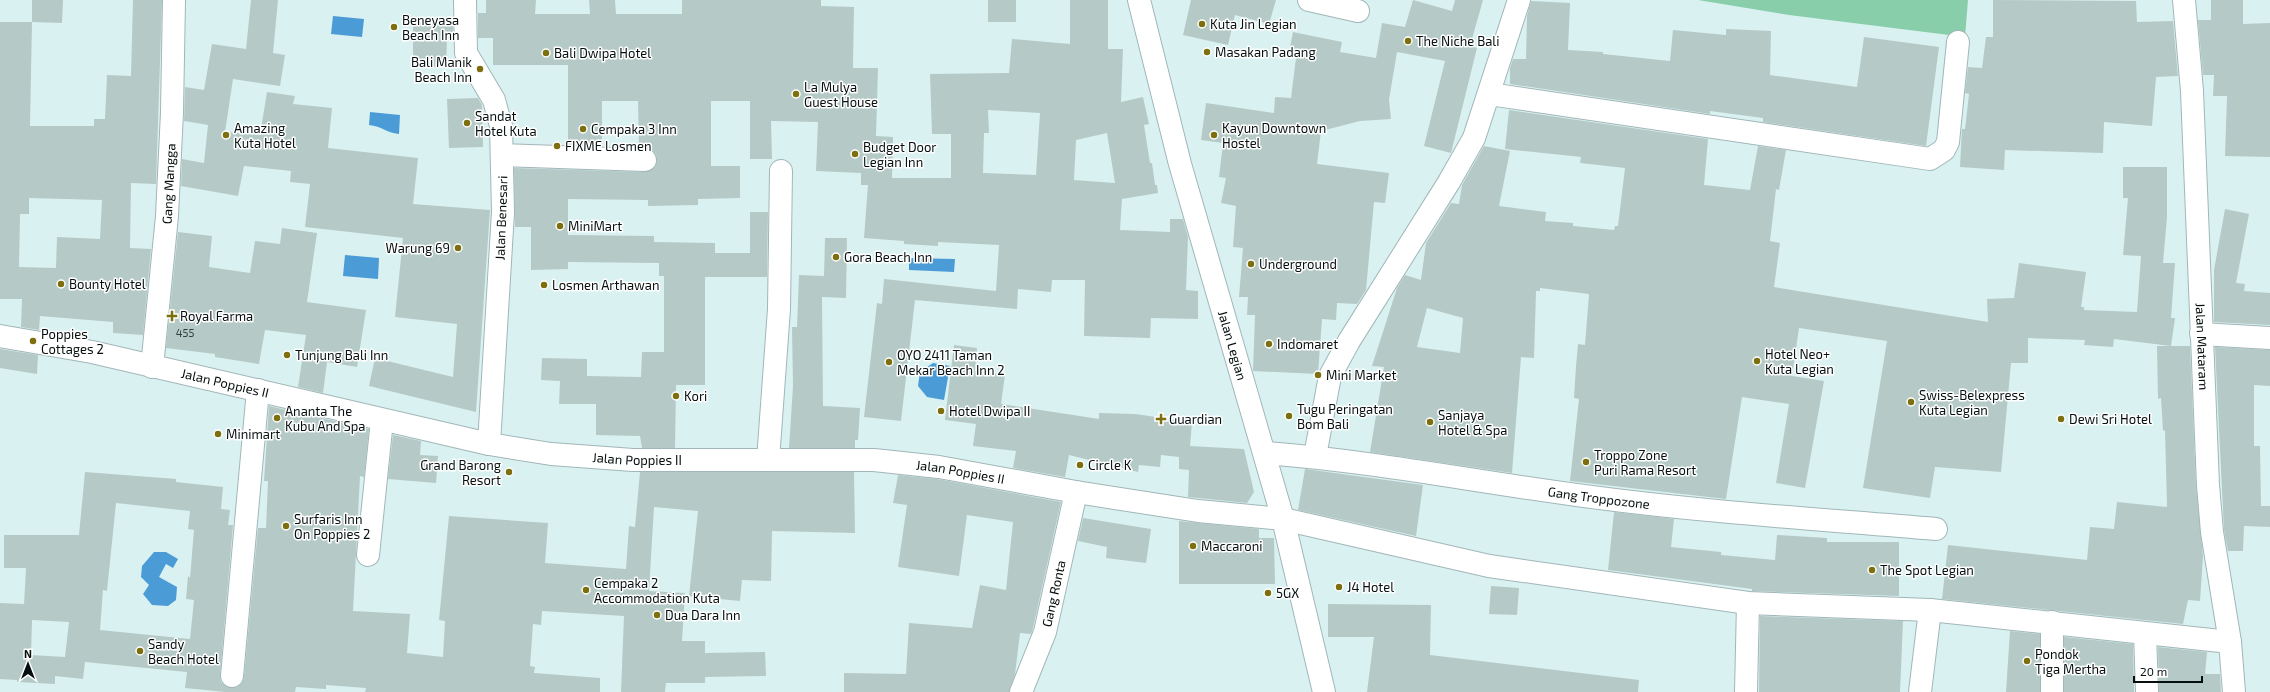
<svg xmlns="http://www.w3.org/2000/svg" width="2270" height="692" viewBox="0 0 2270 692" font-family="'Exo 2',sans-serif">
  <rect width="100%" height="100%" fill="#daf1f2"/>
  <path fill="#89ceab" d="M 1698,0 L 1968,0 L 1965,37 L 1789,15 Z"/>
  <path fill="#4b9bd7" d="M 333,16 L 364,19 L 362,37 L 331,34 Z
    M 370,112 L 400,115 L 399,134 C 386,133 382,126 369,125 Z
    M 345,255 L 379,258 L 378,279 L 343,276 Z
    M 909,258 L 955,259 L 954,272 L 909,270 Z
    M 933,363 L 950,366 L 944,400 L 927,397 L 918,386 L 920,372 Z
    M 154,552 L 166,552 L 178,559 L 173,568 L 166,564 L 159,577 L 177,587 L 176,600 L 168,606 L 152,605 L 143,594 L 149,585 L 141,577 L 142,566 Z"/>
  <path fill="#b5cac6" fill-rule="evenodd" d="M 32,0 L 63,0 L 62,23 L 32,22 Z
    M 133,0 L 162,0 L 156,184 L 131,183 L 130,248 L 151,249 L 143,335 L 113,333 L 113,322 L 40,316 L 39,330 L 21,327 L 22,299 L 0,299 L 0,22 L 32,22 L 30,126 L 94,126 L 94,119 L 105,119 L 107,75 L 131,76 ZM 29,198 L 102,200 L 100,239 L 57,237 L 56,268 L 19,267 L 20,214 L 29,214 Z
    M 251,0 L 278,0 L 273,53 L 285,55 L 280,86 L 233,79 L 225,132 L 260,135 L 267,92 L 295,96 L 293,104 L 332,108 L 328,148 L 418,158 L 413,204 L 490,210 L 476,412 L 369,386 L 375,358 L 453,377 L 457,324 L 395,317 L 403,238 L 305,227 L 310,184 L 290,182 L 291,171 L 244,166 L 238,196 L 181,186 L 182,159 L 204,163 L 208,125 L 184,121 L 185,87 L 204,90 L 212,44 L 246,49 Z
    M 486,0 L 536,0 L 535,14 L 590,14 L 589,0 L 615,0 L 616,14 L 682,14 L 682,0 L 821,0 L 821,6 L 854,7 L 853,68 L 878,68 L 876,136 L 893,137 L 892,178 L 951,178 L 951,134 L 932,134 L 930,74 L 1009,73 L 1012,39 L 1070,44 L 1070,0 L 1108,0 L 1108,49 L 1123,49 L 1121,102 L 1143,97 L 1149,124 L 1144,125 L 1150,163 L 1152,163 L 1155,185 L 1157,185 L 1158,193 L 1122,199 L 1120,230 L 1170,232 L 1170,219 L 1183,219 L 1188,237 L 1186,290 L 1198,291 L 1198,319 L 1151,318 L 1150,338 L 1084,336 L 1085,280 L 1052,280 L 1051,292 L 1018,289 L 1017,309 L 915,300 L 901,421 L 864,417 L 877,303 L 882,304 L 884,279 L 996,291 L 999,245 L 938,242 L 938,246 L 904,244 L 904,241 L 864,238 L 868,185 L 861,185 L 861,173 L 816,171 L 818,122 L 771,121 L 772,159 L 750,159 L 750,101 L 711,101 L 711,166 L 740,166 L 740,198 L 698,199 L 698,205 L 648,206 L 648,200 L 568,199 L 568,235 L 654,236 L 654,242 L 715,243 L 715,253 L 750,253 L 750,212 L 768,212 L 767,277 L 705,277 L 705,385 L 676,385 L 675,448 L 642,448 L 640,436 L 596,435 L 596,404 L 559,404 L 560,381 L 541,380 L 542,358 L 587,359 L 587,376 L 641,377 L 642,352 L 664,352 L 664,276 L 659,276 L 659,263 L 568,262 L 568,269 L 531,270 L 531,227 L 515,227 L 514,168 L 645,172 L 655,167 L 657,161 L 656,154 L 651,149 L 639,147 L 638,101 L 602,101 L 602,146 L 568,145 L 568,65 L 493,65 L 493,38 L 478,38 L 478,13 L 486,13 ZM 988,110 L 1040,113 L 1036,175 L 983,173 L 984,133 L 989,133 ZM 1107,133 L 1115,183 L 1074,180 L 1076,140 Z
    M 988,0 L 1016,0 L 1016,22 L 988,22 Z
    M 1191,0 L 1276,0 L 1269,24 L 1235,15 L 1228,45 L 1183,35 Z
    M 1413,0 L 1452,11 L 1455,0 L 1483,0 L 1470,46 L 1477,48 L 1451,153 L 1424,146 L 1445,61 L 1397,52 L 1389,100 L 1391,119 L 1360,121 L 1321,131 L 1317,164 L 1389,173 L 1385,203 L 1374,202 L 1366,290 L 1357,304 L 1337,303 L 1336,320 L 1322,319 L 1318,374 L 1253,371 L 1255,315 L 1247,315 L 1248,297 L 1239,297 L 1243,248 L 1233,247 L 1236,206 L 1221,203 L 1226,178 L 1219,177 L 1223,143 L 1201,140 L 1206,103 L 1274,113 L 1275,97 L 1291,98 L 1296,58 L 1288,57 L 1293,32 L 1342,42 L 1340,52 L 1376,58 L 1382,23 L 1405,27 Z
    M 1993,0 L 2136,1 L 2137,22 L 2173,21 L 2178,76 L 2156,77 L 2152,126 L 2104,122 L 2103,153 L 2005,150 L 2004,170 L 1960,167 L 1962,129 L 1965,129 L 1969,94 L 1965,93 L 1968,67 L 1982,68 L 1986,37 L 1993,37 Z
    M 2211,0 L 2243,0 L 2243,24 L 2270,23 L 2270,157 L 2225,156 L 2227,96 L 2213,96 L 2214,75 L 2203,75 L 2198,20 L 2211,20 Z
    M 1531,1 L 1570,3 L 1568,50 L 1603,52 L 1603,54 L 1670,61 L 1673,30 L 1726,35 L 1726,29 L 1771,31 L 1770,75 L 1857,87 L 1864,37 L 1939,47 L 1926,146 L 1763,122 L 1763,118 L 1710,111 L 1710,114 L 1510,84 L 1510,68 L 1513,59 L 1526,59 L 1527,16 Z
    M 413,20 L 453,20 L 453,38 L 447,38 L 446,67 L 413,67 Z
    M 478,98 L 482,105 L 483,147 L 449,148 L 447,99 Z
    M 1509,110 L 1708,139 L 1704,185 L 1750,190 L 1758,146 L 1786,150 L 1779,190 L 1776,189 L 1770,241 L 1780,243 L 1774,287 L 1988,322 L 1987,299 L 2014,298 L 2019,263 L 2086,272 L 2081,307 L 2084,307 L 2084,310 L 2137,312 L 2141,256 L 2123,255 L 2128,198 L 2123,198 L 2123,167 L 2167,167 L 2167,217 L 2163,263 L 2175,263 L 2171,318 L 2175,318 L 2171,346 L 2114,339 L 2113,347 L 2084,345 L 2085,340 L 2028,338 L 2028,363 L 2011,363 L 2001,472 L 1935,467 L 1930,498 L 1863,488 L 1887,341 L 1799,328 L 1792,376 L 1824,381 L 1805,488 L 1776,483 L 1789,404 L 1742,397 L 1726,499 L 1717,498 L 1570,481 L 1579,399 L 1574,398 L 1576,366 L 1578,344 L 1585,345 L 1589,294 L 1540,288 L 1540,291 L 1536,291 L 1534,358 L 1521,357 L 1512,473 L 1370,452 L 1384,367 L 1372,366 L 1397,288 L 1405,275 L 1421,280 L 1426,243 L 1451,203 L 1459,204 L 1462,185 L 1484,146 L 1510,151 L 1499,206 L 1546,212 L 1545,221 L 1573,223 L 1573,226 L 1614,230 L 1615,226 L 1618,226 L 1625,168 L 1580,163 L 1581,157 L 1505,149 ZM 1427,308 L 1463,318 L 1460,353 L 1417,347 Z
    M 2225,209 L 2249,214 L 2236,283 L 2245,284 L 2244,291 L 2270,293 L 2270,325 L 2214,322 L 2214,270 Z
    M 282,228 L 317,233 L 307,302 L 366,310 L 357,367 L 327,362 L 323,393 L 298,387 L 306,335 L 265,330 L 259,364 L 215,357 L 215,354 L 166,348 L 178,232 L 212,236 L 209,267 L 250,273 L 255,241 L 280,244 Z
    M 825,238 L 847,238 L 846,298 L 822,297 L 823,406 L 860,408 L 858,440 L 855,440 L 855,448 L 789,448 L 793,386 L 792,327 L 797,327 L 799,275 L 824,276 Z
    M 954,345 L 977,348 L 975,371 L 1005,375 L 1001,404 L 1099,419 L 1099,413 L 1135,414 L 1192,422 L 1190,446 L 1244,449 L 1254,492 L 1247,503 L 1188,497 L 1189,470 L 1179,469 L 1179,457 L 1161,455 L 1160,467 L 1139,465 L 1138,472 L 1069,455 L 1065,477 L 1013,468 L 1016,451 L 973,446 L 976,424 L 945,420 Z
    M 2157,346 L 2190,346 L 2196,486 L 2203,556 L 2200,601 L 2188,600 L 2183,624 L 1942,599 L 1948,545 L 2087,560 L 2090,527 L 2114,529 L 2117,502 L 2167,507 L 2165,430 L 2163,431 L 2161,398 L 2158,399 Z
    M 2215,347 L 2270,350 L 2270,386 L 2254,385 L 2254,446 L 2260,446 L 2261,506 L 2270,506 L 2270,527 L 2244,526 L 2243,551 L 2228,551 L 2224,530 Z
    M 0,349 L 38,355 L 37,374 L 0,368 Z
    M 269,406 L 369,429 L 364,477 L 360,476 L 353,611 L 410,614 L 407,653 L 443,657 L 445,621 L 439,620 L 449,516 L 548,523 L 545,563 L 626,569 L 629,526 L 635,527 L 640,472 L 854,472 L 855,533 L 772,531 L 771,581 L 742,580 L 740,601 L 689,596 L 698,511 L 654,507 L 649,591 L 685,593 L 682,641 L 705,641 L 705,653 L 765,652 L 766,676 L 705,677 L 705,683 L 666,683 L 665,692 L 621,692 L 624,616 L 542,611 L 541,625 L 533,624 L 530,666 L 535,667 L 534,673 L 600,678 L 600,692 L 365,692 L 366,688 L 326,685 L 326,689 L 296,687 L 295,692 L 225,692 L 185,688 L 187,672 L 85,662 L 83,679 L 55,676 L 55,684 L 17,682 L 17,680 L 0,679 L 0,603 L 24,604 L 26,568 L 4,568 L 4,535 L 79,535 L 85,472 L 176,479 L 176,482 L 223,487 L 221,509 L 230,510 L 228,525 L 233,525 L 220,675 L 221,682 L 225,686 L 237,687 L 242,683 L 244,677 L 258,528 L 266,528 L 268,481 L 264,481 ZM 116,503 L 190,511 L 188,529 L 194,530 L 190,578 L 188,576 L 186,599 L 194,600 L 190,639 L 100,630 L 103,590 L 107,591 ZM 32,620 L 69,622 L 65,657 L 31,655 Z
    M 393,435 L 421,441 L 420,455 L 438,456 L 436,483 L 388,479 Z
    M 1305,469 L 1423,485 L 1416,536 L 1298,510 Z
    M 898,475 L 937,479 L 1061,502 L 1033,628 L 1031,634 L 1020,633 L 1015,674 L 1009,692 L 844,692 L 844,673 L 906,674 L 909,623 L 972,628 L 980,585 L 1006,590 L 1013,522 L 967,515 L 959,576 L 898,567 L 907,505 L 893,503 Z
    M 1614,512 L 1674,519 L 1671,547 L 1721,552 L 1721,555 L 1775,560 L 1777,535 L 1827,538 L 1827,542 L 1899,542 L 1899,596 L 1752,591 L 1752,589 L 1608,570 Z
    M 1083,518 L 1151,529 L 1146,563 L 1106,558 L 1107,547 L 1078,541 Z
    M 1179,521 L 1259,529 L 1259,538 L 1274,538 L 1275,584 L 1179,584 Z
    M 1491,586 L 1519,588 L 1517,615 L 1489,614 Z
    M 1328,604 L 1431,605 L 1430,655 L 1639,680 L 1638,692 L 1367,692 L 1374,637 L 1328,637 Z
    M 1760,616 L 1903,621 L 1900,692 L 1759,692 Z
    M 2010,631 L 2040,634 L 2040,692 L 2006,692 Z
    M 2064,637 L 2133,644 L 2134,692 L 2064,692 Z
    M 2158,647 L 2207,652 L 2205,674 L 2220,674 L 2221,692 L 2159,692 Z"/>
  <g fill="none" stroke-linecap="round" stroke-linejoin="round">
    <g stroke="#a1b6b8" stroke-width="24">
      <g id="street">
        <path d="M 465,0 L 466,53 L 494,100 L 501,126 L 503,212 L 489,444"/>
        <path d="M 1309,0 L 1358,11"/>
        <path id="s1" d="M 2184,0 L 2192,91 L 2208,485 L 2212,532 L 2230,642 L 2234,692"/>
        <path d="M 1489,94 L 1930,159 L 1944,150 L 1948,142 L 1958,42"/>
        <path d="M 503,155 L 645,160"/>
        <path d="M 2201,334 L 2270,338"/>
        <path id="s2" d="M 0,336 L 92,352 L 489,444 L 551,454 L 633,460 L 874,460 L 939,467 L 1076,492 L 1198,511 L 1283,519 L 1489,566 L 1748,603 L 1930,610 L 2230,642"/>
        <path id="s3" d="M 152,367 L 167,216 L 172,112 L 174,0"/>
        <path id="s4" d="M 1265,453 C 1373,461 1477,482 1584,496 C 1701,512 1818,519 1936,529"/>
        <path d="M 1315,456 L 1330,376 L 1349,341 L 1449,182 L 1474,138 L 1519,0"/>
        <path d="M 768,460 L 779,309 L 781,171"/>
        <path d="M 368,555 L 382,420"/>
        <path d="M 2145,634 L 2147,692"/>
        <path d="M 232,676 L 258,390"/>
        <path id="s5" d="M 1021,692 L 1045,632 L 1076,492"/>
        <path d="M 1746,692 L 1748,603"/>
        <path d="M 1920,692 L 1930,610"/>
        <path d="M 2052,692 L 2052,622"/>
      </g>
    </g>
    <g stroke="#a1b6b8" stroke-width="24">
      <g id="secondary">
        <path id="s6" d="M 1139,0 L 1180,164 L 1283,519 L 1324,692"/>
      </g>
    </g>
    <use href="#street" stroke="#fff" stroke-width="22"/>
    <use href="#secondary" stroke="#fff" stroke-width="22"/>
  </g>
  <g fill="#7d6f0e" stroke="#fff" stroke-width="1.5">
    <circle cx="1202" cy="24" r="4"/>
    <circle cx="394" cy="27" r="4"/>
    <circle cx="1408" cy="41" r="4"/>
    <circle cx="1207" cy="52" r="4"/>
    <circle cx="546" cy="53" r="4"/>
    <circle cx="480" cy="69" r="4"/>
    <circle cx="796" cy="94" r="4"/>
    <circle cx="467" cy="123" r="4"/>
    <circle cx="583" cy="129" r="4"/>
    <circle cx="226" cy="135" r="4"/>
    <circle cx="1214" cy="135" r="4"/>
    <circle cx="557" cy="146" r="4"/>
    <circle cx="855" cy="154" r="4"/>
    <circle cx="560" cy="226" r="4"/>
    <circle cx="458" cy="248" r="4"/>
    <circle cx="836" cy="257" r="4"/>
    <circle cx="1251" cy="264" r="4"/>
    <circle cx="61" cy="284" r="4"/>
    <circle cx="544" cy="285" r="4"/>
    <path d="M170 310h4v4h4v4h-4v4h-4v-4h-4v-4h4z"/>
    <circle cx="33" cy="341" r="4"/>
    <circle cx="1269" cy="344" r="4"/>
    <circle cx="287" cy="355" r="4"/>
    <circle cx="1757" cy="361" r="4"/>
    <circle cx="889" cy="362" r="4"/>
    <circle cx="1318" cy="375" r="4"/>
    <circle cx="676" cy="396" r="4"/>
    <circle cx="1911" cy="402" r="4"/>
    <circle cx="941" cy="411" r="4"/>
    <circle cx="1289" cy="416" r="4"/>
    <circle cx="277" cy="418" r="4"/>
    <path d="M1159 413h4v4h4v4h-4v4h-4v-4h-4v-4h4z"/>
    <circle cx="2061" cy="419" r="4"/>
    <circle cx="1430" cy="422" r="4"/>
    <circle cx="218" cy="434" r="4"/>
    <circle cx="1586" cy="462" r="4"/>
    <circle cx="1080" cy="465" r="4"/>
    <circle cx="509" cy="472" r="4"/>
    <circle cx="286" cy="526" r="4"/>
    <circle cx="1193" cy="546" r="4"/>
    <circle cx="1872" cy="570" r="4"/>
    <circle cx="1339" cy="587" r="4"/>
    <circle cx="586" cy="590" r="4"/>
    <circle cx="1268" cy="593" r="4"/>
    <circle cx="657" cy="615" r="4"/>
    <circle cx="140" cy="651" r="4"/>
    <circle cx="2027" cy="661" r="4"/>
  </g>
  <g text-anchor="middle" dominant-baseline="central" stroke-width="3" stroke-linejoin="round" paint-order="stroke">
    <g font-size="11" fill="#323d3c">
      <text x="185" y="332">455</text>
    </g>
    <g font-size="13" fill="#060e0e" stroke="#fff" text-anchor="start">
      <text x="402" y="20">Beneyasa<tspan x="402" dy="15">Beach Inn</tspan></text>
      <text x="1210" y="24">Kuta Jin Legian</text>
      <text x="1416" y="41">The Niche Bali</text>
      <text x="1215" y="52">Masakan Padang</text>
      <text x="554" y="53">Bali Dwipa Hotel</text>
      <text x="472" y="62" text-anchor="end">Bali Manik<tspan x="472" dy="15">Beach Inn</tspan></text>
      <text x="804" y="87">La Mulya<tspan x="804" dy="15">Guest House</tspan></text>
      <text x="475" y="116">Sandat<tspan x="475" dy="15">Hotel Kuta</tspan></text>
      <text x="234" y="128">Amazing<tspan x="234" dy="15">Kuta Hotel</tspan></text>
      <text x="1222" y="128">Kayun Downtown<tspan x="1222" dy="15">Hostel</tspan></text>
      <text x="591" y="129">Cempaka 3 Inn</text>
      <text x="565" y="146">FIXME Losmen</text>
      <text x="863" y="147">Budget Door<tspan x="863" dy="15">Legian Inn</tspan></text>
      <text x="568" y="226">MiniMart</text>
      <text x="450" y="248" text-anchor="end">Warung 69</text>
      <text x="844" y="257">Gora Beach Inn</text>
      <text x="1259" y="264">Underground</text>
      <text x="69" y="284">Bounty Hotel</text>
      <text x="552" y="285">Losmen Arthawan</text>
      <text x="180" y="316">Royal Farma</text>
      <text x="41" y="334">Poppies<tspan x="41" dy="15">Cottages 2</tspan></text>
      <text x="1277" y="344">Indomaret</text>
      <text x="1765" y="354">Hotel Neo+<tspan x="1765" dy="15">Kuta Legian</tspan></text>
      <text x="295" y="355">Tunjung Bali Inn</text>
      <text x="897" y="355">OYO 2411 Taman<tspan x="897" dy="15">Mekar Beach Inn 2</tspan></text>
      <text x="1326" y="375">Mini Market</text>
      <text x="1919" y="395">Swiss-Belexpress<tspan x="1919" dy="15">Kuta Legian</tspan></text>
      <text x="684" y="396">Kori</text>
      <text x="1297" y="409">Tugu Peringatan<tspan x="1297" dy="15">Bom Bali</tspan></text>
      <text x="285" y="411">Ananta The<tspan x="285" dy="15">Kubu And Spa</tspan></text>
      <text x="949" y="411">Hotel Dwipa II</text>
      <text x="1438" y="415">Sanjaya<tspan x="1438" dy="15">Hotel &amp; Spa</tspan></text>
      <text x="1169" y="419">Guardian</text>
      <text x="2069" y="419">Dewi Sri Hotel</text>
      <text x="226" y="434">Minimart</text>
      <text x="1594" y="455">Troppo Zone<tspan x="1594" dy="15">Puri Rama Resort</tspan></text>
      <text x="501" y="465" text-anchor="end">Grand Barong<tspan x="501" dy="15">Resort</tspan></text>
      <text x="1088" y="465">Circle K</text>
      <text x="294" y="519">Surfaris Inn<tspan x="294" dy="15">On Poppies 2</tspan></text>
      <text x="1201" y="546">Maccaroni</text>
      <text x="1880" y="570">The Spot Legian</text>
      <text x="594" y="583">Cempaka 2<tspan x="594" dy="15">Accommodation Kuta</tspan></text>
      <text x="1347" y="587">J4 Hotel</text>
      <text x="1276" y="593">5GX</text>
      <text x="665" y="615">Dua Dara Inn</text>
      <text x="148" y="644">Sandy<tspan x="148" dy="15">Beach Hotel</tspan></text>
      <text x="2035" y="654">Pondok<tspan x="2035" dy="15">Tiga Mertha</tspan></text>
    </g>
    <g font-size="13" fill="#060e0e" stroke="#fff">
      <text stroke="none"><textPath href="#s3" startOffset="184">Gang Mangga</textPath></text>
      <text transform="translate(501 218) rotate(-88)">Jalan Benesari</text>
      <text stroke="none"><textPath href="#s6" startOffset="358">Jalan Legian</textPath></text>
      <text stroke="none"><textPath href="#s1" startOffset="347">Jalan Mataram</textPath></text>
      <text stroke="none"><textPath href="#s2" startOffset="230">Jalan Poppies II</textPath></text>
      <text stroke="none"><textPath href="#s2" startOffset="650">Jalan Poppies II</textPath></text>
      <text stroke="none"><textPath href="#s2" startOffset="974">Jalan Poppies II</textPath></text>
      <text stroke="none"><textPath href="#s4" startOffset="337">Gang Troppozone</textPath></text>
      <text stroke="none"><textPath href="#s5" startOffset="104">Gang Ronta</textPath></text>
    </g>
  </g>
  <g transform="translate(28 664)" stroke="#ffffff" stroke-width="3" paint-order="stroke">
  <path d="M0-3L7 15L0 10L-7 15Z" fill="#060e0e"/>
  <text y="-6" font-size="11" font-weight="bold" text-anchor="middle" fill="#060e0e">N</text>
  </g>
  <path d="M2134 676v6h68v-6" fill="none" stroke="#060e0e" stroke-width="2"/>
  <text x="2140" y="676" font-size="12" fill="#060e0e" stroke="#ffffff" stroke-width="3" paint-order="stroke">20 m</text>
</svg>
